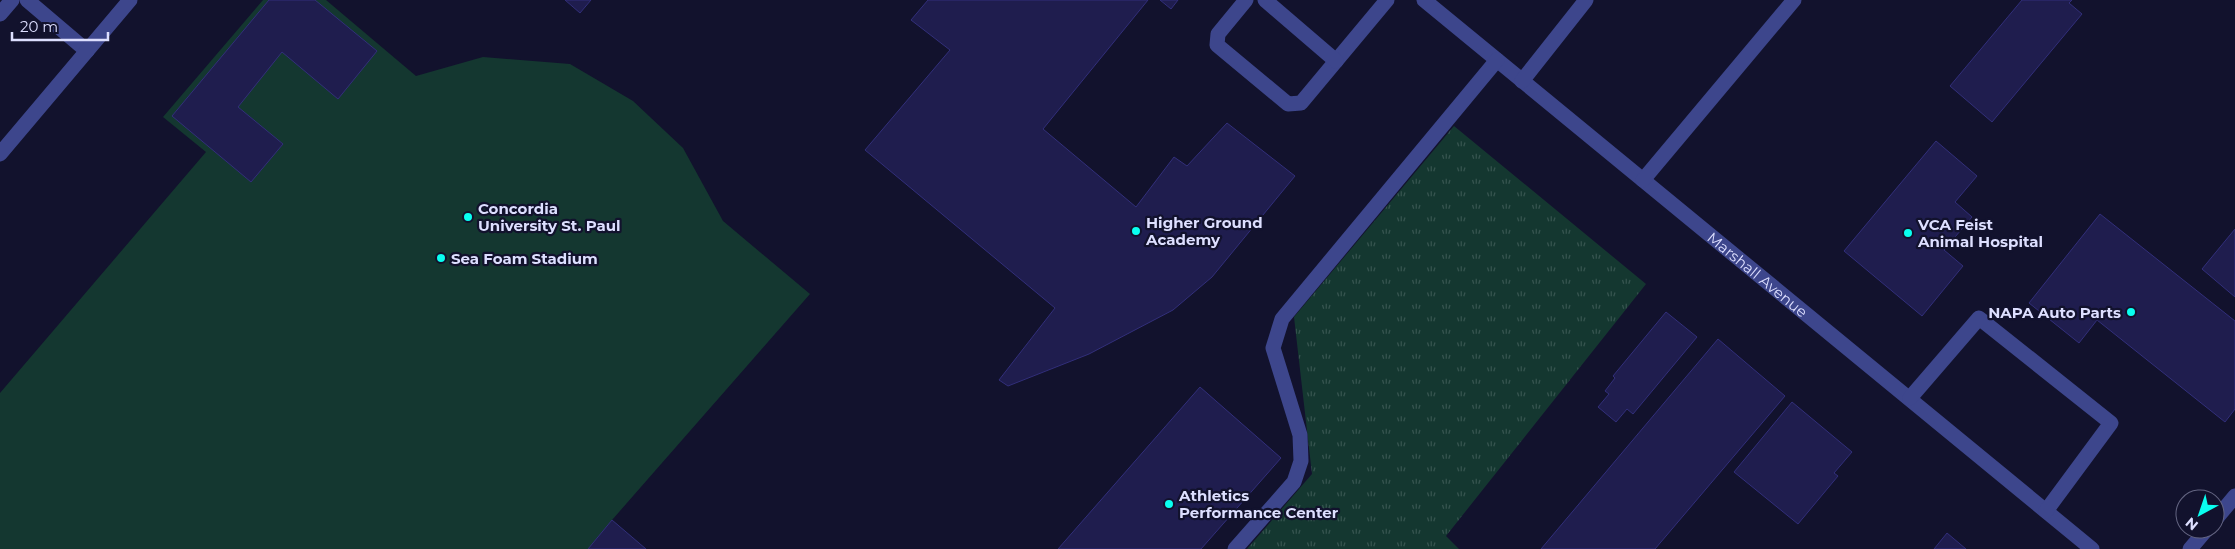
<svg xmlns="http://www.w3.org/2000/svg" width="2235" height="549" viewBox="0 0 2235 549" font-family="Montserrat,sans-serif">
  <defs>
    <pattern id="park-tufts" width="24" height="20" patternUnits="userSpaceOnUse" patternTransform="scale(1.25)"><rect width="24" height="20" fill="#143730"/><path d="M3 7l-1-3M5 7V3M7 7l1-3M15 17l-1-3M17 17v-4M19 17l1-3" fill="none" stroke="#36544f"/></pattern>
  </defs>
  <rect width="100%" height="100%" fill="#12122d"/>
  <path fill="url(#park-tufts)" d="M 1454,126 L 1646,284 L 1446,536 L 1459,549 L 1247,549 L 1312,474 L 1294,317 Z"/>
  <path fill="#143730" d="M 263,0 L 326,0 L 416,76 L 483,57 L 570,64 L 633,101 L 683,148 L 723,221 L 810,294 L 612,520 L 646,549 L 0,549 L 0,393 L 206,152 L 163,117 Z"/>
  <path fill="#1f1d4e" stroke="#322f7a" d="M 269,0 L 315,0 L 377,51 L 338,99 L 282,52 L 238,107 L 283,144 L 251,182 L 172,116 Z
    M 565,0 L 591,0 L 580,13 Z
    M 928,0 L 1148,0 L 1043,129 L 1136,207 L 1174,157 L 1187,166 L 1227,123 L 1295,176 L 1212,277 L 1173,310 L 1089,354 L 1008,386 L 999,380 L 1055,308 L 865,150 L 950,50 L 911,20 Z
    M 1160,0 L 1178,0 L 1171,9 Z
    M 2022,0 L 2072,0 L 2069,3 L 2082,14 L 1992,122 L 1950,86 Z
    M 1936,141 L 1977,176 L 1955,202 L 1972,217 L 1944,250 L 1963,266 L 1922,316 L 1844,251 Z
    M 2100,214 L 2235,321 L 2235,409 L 2225,422 L 2097,320 L 2079,343 L 2029,303 Z
    M 2235,229 L 2235,297 L 2202,269 Z
    M 1666,312 L 1697,337 L 1633,414 L 1627,409 L 1616,422 L 1598,407 L 1609,394 L 1605,391 L 1615,378 L 1613,376 Z
    M 1718,339 L 1785,396 L 1655,549 L 1541,549 Z
    M 1200,387 L 1281,458 L 1201,549 L 1058,549 Z
    M 1792,402 L 1852,452 L 1834,473 L 1838,476 L 1798,524 L 1734,472 Z
    M 612,520 L 646,549 L 588,549 Z
    M 1947,533 L 1966,549 L 1934,549 Z"/>
  <g fill="none" stroke-linecap="round" stroke-linejoin="round">
    <g stroke="#3d468c" stroke-width="15">
      <path d="M 27,0 L 87,51"/>
      <path d="M 1246,0 L 1218,34 L 1217,45 L 1288,104 L 1301,103 L 1387,0"/>
      <path d="M 1265,0 L 1336,61"/>
      <path id="s1" d="M 1424,0 L 2092,549"/>
      <path d="M 0,14 L 12,0"/>
      <path d="M 1522,81 L 1586,0"/>
      <path d="M 0,154 L 130,0"/>
      <path d="M 1643,180 L 1794,0"/>
      <path d="M 1910,398 L 1979,318 L 2111,423 L 2046,511"/>
      <path d="M 2215,520 L 2235,496"/>
      <path d="M 1235,549 L 1294,482 L 1301,461 L 1300,435 L 1273,348 L 1282,319 L 1497,60"/>
      <path d="M 2190,549 L 2207,529"/>
    </g>
  </g>
  <g fill="#09fff0" stroke="#12122d" stroke-width="2">
    <circle cx="468" cy="217" r="5"/>
    <circle cx="1136" cy="231" r="5"/>
    <circle cx="1908" cy="233" r="5"/>
    <circle cx="441" cy="258" r="5"/>
    <circle cx="2131" cy="312" r="5"/>
    <circle cx="1169" cy="504" r="5"/>
  </g>
  <g text-anchor="middle" dominant-baseline="central" stroke-width="4.5" stroke-linejoin="round" paint-order="stroke">
    <g font-size="15" font-weight="bold" fill="#dddfff" stroke="#12122d" text-anchor="start">
      <text x="478" y="208">Concordia<tspan x="478" dy="17">University St. Paul</tspan></text>
      <text x="1146" y="222">Higher Ground<tspan x="1146" dy="17">Academy</tspan></text>
      <text x="1918" y="224">VCA Feist<tspan x="1918" dy="17">Animal Hospital</tspan></text>
      <text x="451" y="258">Sea Foam Stadium</text>
      <text x="2121" y="312" text-anchor="end">NAPA Auto Parts</text>
      <text x="1179" y="495">Athletics<tspan x="1179" dy="17">Performance Center</tspan></text>
    </g>
    <g font-size="15" fill="#dddfff" stroke="#12122d">
      <text stroke="none"><textPath href="#s1" startOffset="432">Marshall Avenue</textPath></text>
    </g>
  </g>
  <g transform="translate(2200 514) rotate(220)"><circle r="24" fill="#12122d" stroke="#636481"/>
  <path d="M0-4L9 19L0 12L-9 19Z" fill="#09fff0"/>
  <text y="-8" font-size="14" font-weight="bold" text-anchor="middle" fill="#dddfff">N</text>
  </g>
  <path d="M12 32v8h96v-8" fill="none" stroke="#dddfff" stroke-width="2.5"/>
  <text x="20" y="32" font-size="15" fill="#dddfff" stroke="#12122d" stroke-width="4" paint-order="stroke">20 m</text>
</svg>
